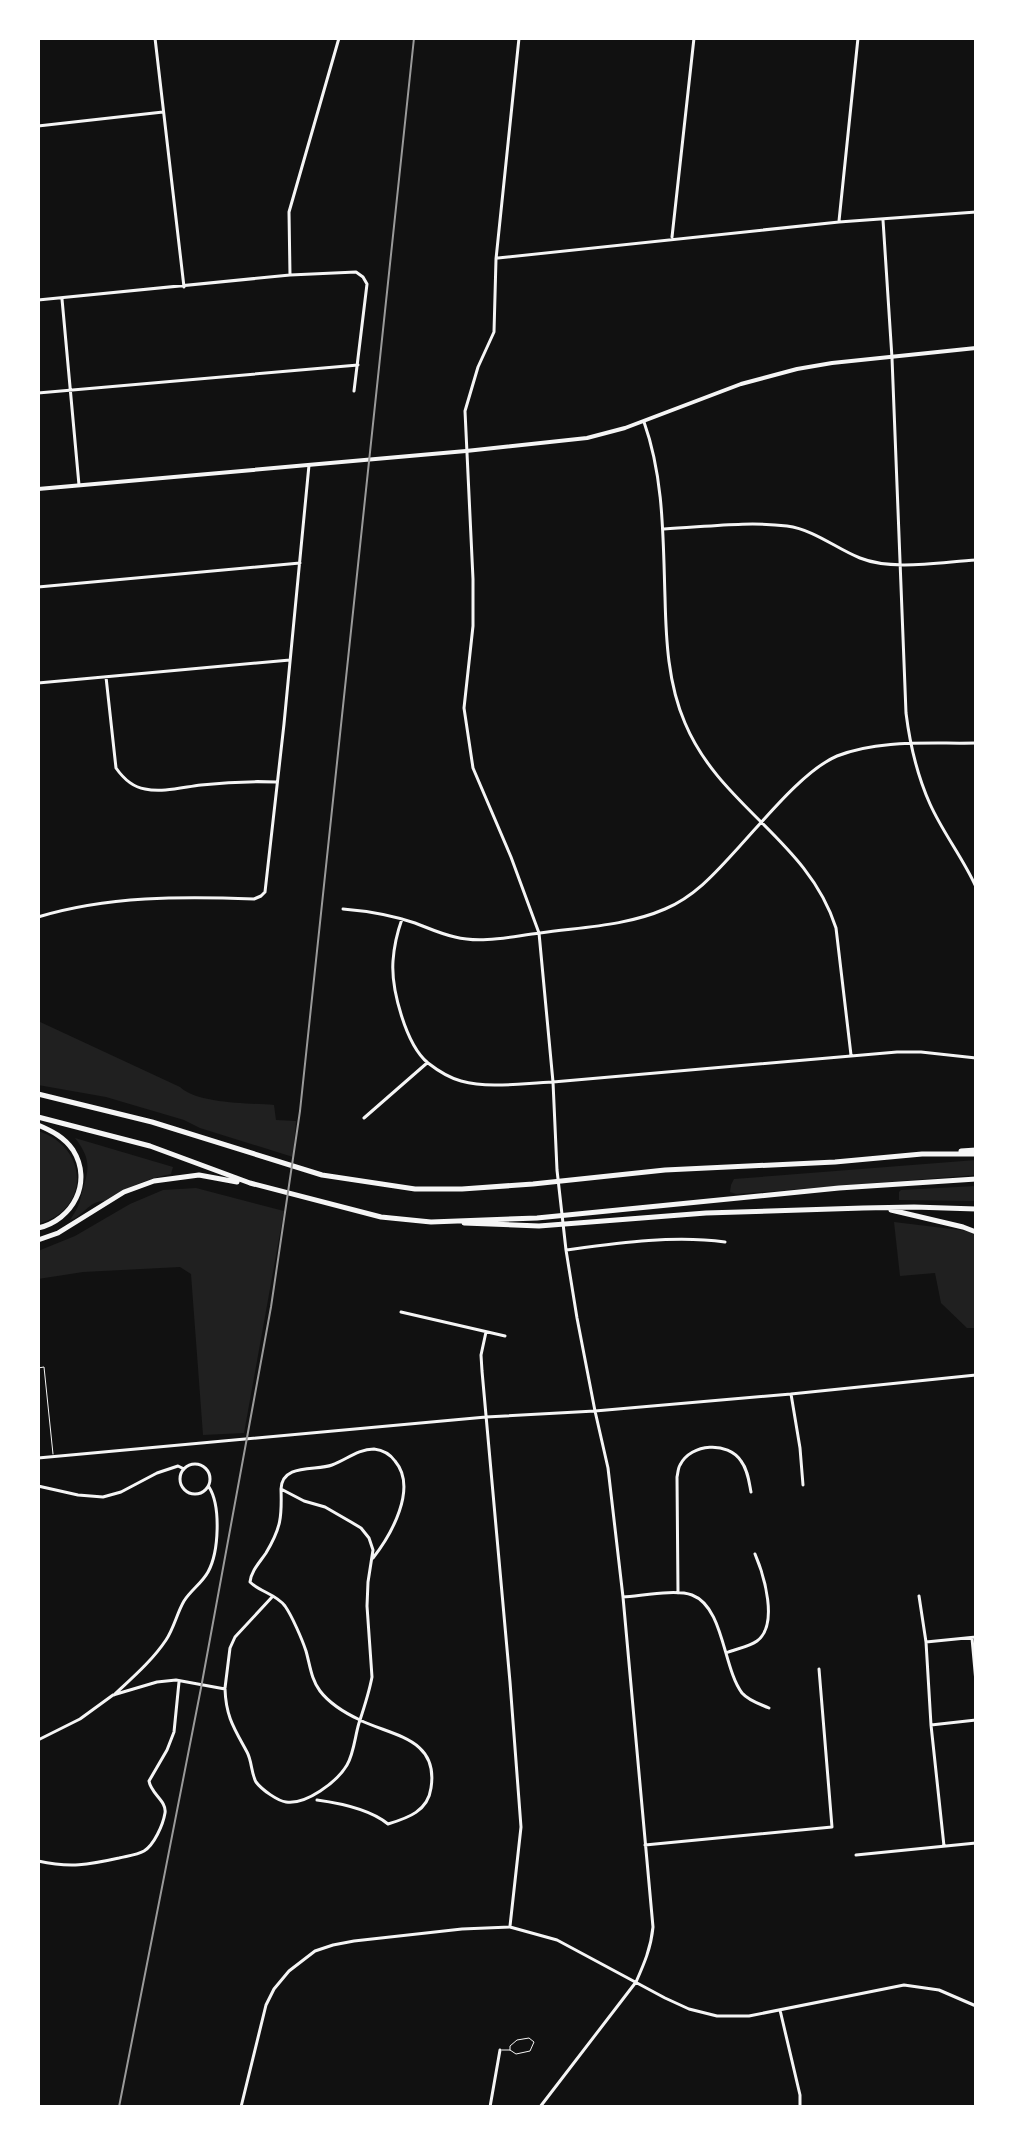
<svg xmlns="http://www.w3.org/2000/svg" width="1014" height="2145" viewBox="0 0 1014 2145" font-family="Jost,sans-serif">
  <rect width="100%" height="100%" fill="#111"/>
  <path fill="#202020" d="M 38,1021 L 180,1087 C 198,1104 249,1103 274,1105 L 276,1120 L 296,1121 L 293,1157 L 200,1128 L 184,1120 L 106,1097 L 38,1085 Z
    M 38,1131 C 89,1147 91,1210 38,1224 Z
    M 75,1138 L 173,1167 L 171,1174 C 146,1179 126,1188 105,1201 C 89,1200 83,1217 70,1220 C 81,1204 79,1202 84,1185 C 90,1166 89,1156 75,1138 Z
    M 976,1160 L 976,1175 L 736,1194 L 730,1192 L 731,1185 L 734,1179 Z
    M 976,1186 L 976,1201 L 899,1200 L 899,1192 L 901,1190 Z
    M 196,1188 L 284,1211 L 244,1433 L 203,1435 L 191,1274 L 180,1267 L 83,1272 L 38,1279 L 38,1251 L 75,1236 L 130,1204 L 163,1190 Z
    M 894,1222 L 968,1231 L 976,1234 L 976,1328 L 967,1328 L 941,1303 L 935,1273 L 900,1276 Z"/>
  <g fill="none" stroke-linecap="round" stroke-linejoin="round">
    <path stroke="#f5f5f5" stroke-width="1" d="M 38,1368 L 44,1367 L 53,1454
      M 502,2050 L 510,2050 L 516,2054 L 530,2051 L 534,2042 L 529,2038 L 517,2040 L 510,2046 L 510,2050"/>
    <path stroke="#f5f5f5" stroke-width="3" d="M 155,38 L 184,287
      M 519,38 L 496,259 L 494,332 L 478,367 L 465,411 L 473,579 L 473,626 L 464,708 L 473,768 L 511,857 L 539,933 L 553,1082 L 557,1170 L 566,1250 L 577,1318 L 595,1411 L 608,1468 L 623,1597 L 653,1927 C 651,1948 644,1964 636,1982 L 540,2107
      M 38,126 L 163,112
      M 883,220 L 892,358 L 906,713 C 910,745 917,775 930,804 C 943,833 963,858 976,887
      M 839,221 L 858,38
      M 672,237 L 694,38
      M 498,258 L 839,222 L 976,212
      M 290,275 L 289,212 L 339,38
      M 62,299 L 79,485
      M 38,300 L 290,275 L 356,272 L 363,277 L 367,284 L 354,391
      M 38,393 L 358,365
      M 644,422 C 664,478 663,538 665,597 C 666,640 668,684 685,723 C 720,807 808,840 836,928 L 851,1055
      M 664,529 C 705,527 747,521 787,526 C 815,530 835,548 860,558 C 892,571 941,562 976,560
      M 38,587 L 300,563
      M 106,677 L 116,768 C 123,778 132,787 145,789 C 162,793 184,787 201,785 C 226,782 251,781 276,782
      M 38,683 L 290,660
      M 343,909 C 368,911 391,915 415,923 C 428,928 441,934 455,937 C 482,944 513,936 540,933 C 582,927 626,926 665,909 C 696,896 717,871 739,847 C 764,820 804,770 837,756 C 880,739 931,744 976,743
      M 38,917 C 107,896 183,896 254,899 L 261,896 L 265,892 L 284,724 L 309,465
      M 402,919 C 397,933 394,946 393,961 C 391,989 406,1045 428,1063 C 437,1070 450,1078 461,1081 C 490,1089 523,1083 553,1082 L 897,1052 L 921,1052 L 976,1058
      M 364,1118 L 427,1063
      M 566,1250 C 618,1243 673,1235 725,1242
      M 401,1312 L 505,1336
      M 486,1332 L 481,1355 L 482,1371 L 510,1682 L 521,1827 L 510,1926
      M 791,1394 L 800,1448 L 803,1485
      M 38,1458 L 486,1417 L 595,1411 L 791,1394 L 976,1375
      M180 1479a15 15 0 1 1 30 0a15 15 0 1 1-30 0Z
      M 38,1486 L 78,1495 L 103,1497 L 121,1492 L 157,1473 L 178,1466 L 184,1469
      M 281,1489 C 282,1463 316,1471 332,1465 C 346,1460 358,1449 374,1449 C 382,1450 390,1454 395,1461 C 418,1488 391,1535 373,1558
      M 678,1593 L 677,1477 C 678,1473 678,1468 680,1465 C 691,1443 728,1441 741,1461 C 748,1470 749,1482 751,1492
      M 919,1596 L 926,1642 L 931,1725 L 944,1846
      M 623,1597 C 641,1596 675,1589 692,1595 C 724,1607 723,1668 742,1693 C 749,1701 760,1704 769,1708
      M 972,1638 L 976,1682
      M 926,1642 L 976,1637
      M 726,1653 C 735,1649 749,1647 757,1641 C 779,1625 764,1575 755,1554
      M 225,1688 L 230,1648 L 235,1637 L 273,1596
      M 114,1695 C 132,1678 152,1661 166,1640 C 174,1628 177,1613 184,1601 C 191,1590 202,1583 208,1572 C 219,1552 221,1506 209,1487
      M 931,1725 L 976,1720
      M 38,1740 L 80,1719 L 113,1695 L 157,1682 L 176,1680 L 225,1689 C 226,1717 234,1728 247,1752 C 252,1761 251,1773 256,1782 C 262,1790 278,1801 286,1802 C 306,1805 337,1782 347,1765 C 354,1753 355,1736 359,1723 C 364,1708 369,1693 372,1677 L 367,1606 L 368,1582 L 373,1550 L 369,1538 L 361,1528 L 351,1522 L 325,1507 L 304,1501 L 281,1489 C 282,1517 281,1528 266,1553 C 260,1562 251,1571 250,1582 C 260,1592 276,1594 285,1606 C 292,1616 302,1639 306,1651 C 310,1665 311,1679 320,1691 C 330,1704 345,1713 360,1720 C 392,1736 439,1738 431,1788 C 428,1811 408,1818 388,1824 C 371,1810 339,1803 317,1800
      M 645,1845 L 832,1827 L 819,1669
      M 856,1855 L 976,1843
      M 38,1861 C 70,1868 88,1865 119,1858 C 127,1856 137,1855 144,1851 C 154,1845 163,1825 165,1813 C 167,1801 151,1794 149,1781 L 167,1750 L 174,1732 L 179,1682
      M 780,2010 L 800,2095 L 800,2107
      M 241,2107 L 266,2005 L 274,1989 L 289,1971 L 315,1951 L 333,1945 L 354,1941 L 462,1929 L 510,1927 L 557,1940 L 665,1998 L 689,2009 L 717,2016 L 749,2016 L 904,1985 L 939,1990 L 976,2006
      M 490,2107 L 500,2050"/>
    <path stroke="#f5f5f5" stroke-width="4" d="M 38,489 L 466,451 L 587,438 L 625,428 L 741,384 L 797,369 L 832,363 L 976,348"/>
    <path stroke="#f5f5f5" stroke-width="5" d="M 38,1094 L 152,1122 L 322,1175 L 415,1189 L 462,1189 L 533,1184 L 665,1170 L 835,1162 L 922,1154 L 976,1154
      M 38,1117 L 150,1146 L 250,1183 L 381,1217 L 431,1222 L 537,1218 L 839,1188 L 976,1179
      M 38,1125 C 52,1131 64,1137 73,1150 C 93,1182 73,1220 38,1228
      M 961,1151 L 976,1150
      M 891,1210 L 963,1227 L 976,1232
      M 464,1223 L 539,1226 L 706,1213 L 863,1208 L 914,1207 L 976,1209
      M 38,1240 L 58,1233 L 124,1192 L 154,1181 L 199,1175 L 237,1182"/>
    <path stroke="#9a9a9a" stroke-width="2" d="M 119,2107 L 201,1688 L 271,1307 L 300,1111 L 414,38"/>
  </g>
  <rect width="1014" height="2145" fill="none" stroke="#ffffff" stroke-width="80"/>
</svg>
